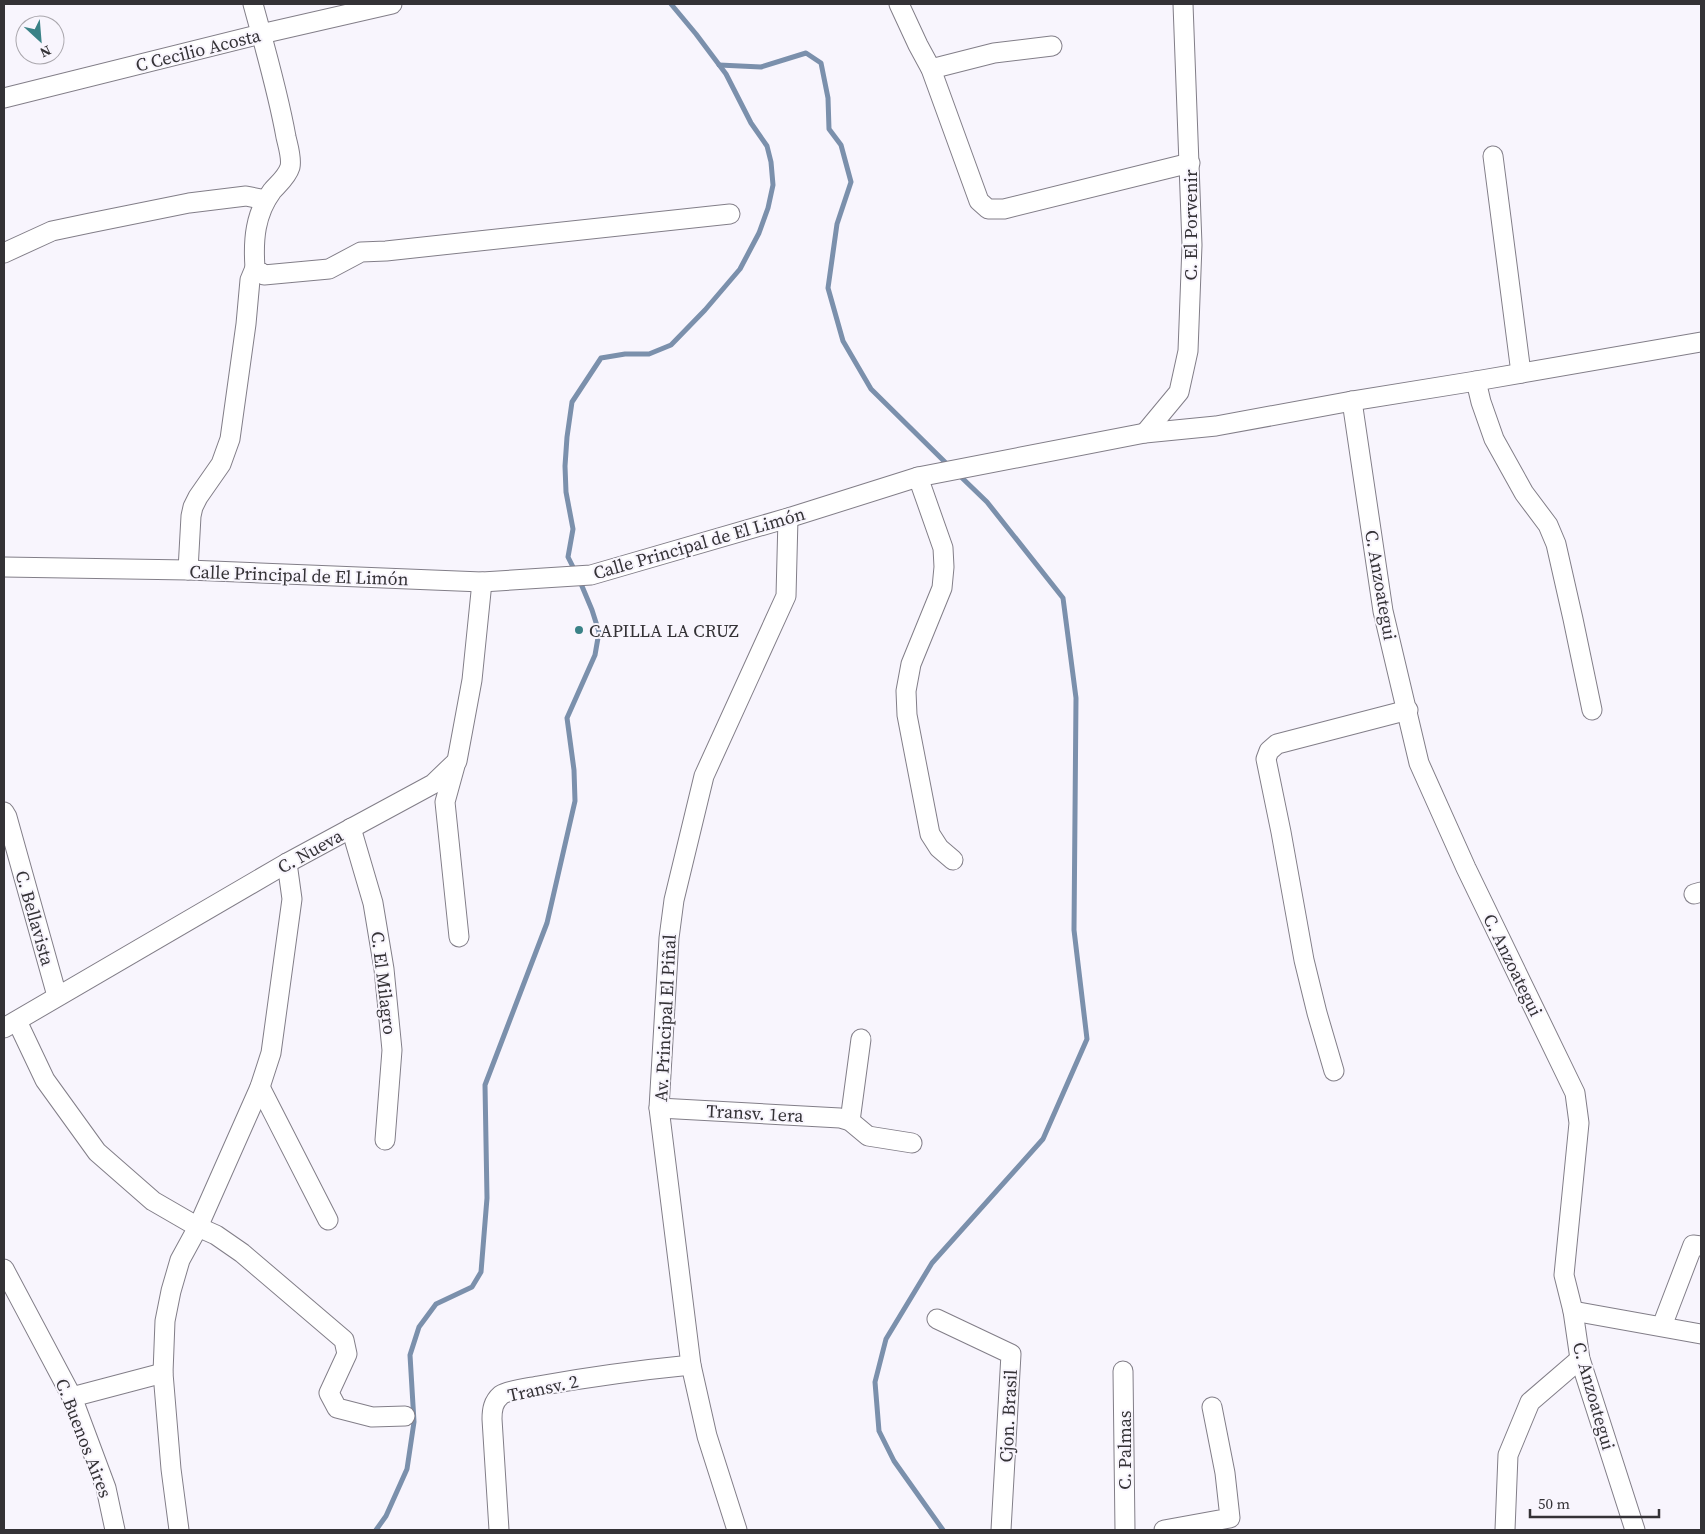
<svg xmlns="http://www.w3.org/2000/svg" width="1705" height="1534" font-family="'Source Serif 4',serif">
  <rect width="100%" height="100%" fill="#f8f5fd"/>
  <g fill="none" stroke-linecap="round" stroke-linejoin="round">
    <g stroke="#7b90ac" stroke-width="5">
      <path d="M 719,65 L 761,67 L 806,53 L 821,63 L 828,98 L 829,129 L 841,145 L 851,182 L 837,224 L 828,288 L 843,341 L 871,389 L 950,467"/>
      <path d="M 575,571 L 568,557 L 573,529 L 566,492 L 565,466 L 567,437 L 572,402 L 601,358 L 625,354 L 649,354 L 671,345 L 705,310 L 740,269 L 759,233 L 768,208 L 773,185 L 771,162 L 767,146 L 751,123 L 726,74 L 696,34 L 671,4"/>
      <path d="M 376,1530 L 386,1516 L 407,1469 L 414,1422 L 410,1355 L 419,1327 L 436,1304 L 472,1287 L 481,1272 L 487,1198 L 485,1085 L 547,923 L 575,801 L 574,770 L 567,718 L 595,655 L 599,632 L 592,610 L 579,579"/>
      <path d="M 943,1530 L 894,1461 L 879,1431 L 875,1382 L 886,1339 L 932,1263 L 1043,1139 L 1087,1039 L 1074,930 L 1076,698 L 1063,598 L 987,502 L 958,474"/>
    </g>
    <g stroke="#827e88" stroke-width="21">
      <g id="street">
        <path d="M 253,4 C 265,48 278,92 286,137 C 288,146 292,158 290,167 C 287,177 278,184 272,191 C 255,214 253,240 255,268 L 264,275 L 329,269 L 361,252 L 386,251 L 730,214"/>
        <path d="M 899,4 L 918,45 L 931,69 L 979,201 L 988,209 L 1004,209 L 1190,163"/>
        <path d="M 931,69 L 994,53 L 1052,46"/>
        <path d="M 4,98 L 261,34 L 392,4"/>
        <path d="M 1493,156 L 1521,373"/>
        <path d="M 4,253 L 52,231 L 90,223 L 189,203 L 246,196 L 266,200"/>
        <path d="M 1476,381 L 1481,402 L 1494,439 L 1524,493 L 1548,525 L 1556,544 L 1573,619 L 1592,710"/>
        <path d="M 1352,401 L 1383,611 L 1419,763 L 1466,868 L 1575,1093 L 1579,1123 L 1564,1275 L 1573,1311 L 1580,1359 L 1635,1530"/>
        <path d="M 1145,433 L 1179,392 L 1188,351 L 1192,245 L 1183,4"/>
        <path d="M 918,477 L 943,548 L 944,567 L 942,588 L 911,664 L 906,691 L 907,715 L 930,834 L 939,848 L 953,860"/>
        <path d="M 4,567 L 188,570 L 482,582 L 591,575 L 788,518 L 918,477 L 1145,433 L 1216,426 L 1352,401 L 1476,381 L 1701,342"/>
        <path d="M 188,570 L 191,516 L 193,507 L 198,497 L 221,464 L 230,439 L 246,324 L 250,280 L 255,268"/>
        <path d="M 456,762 L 445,802 L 459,937"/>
        <path d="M 4,812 L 7,817 L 57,996"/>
        <path d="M 351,828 L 373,903 L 384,969 L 392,1050 L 385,1140"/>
        <path d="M 1694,894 L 1701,892"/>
        <path d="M 17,1021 L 45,1080 L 97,1152 L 153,1201 L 198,1227 L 216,1235 L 242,1253 L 344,1340 L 347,1354 L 329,1393 L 337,1408 L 372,1417 L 405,1416"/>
        <path d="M 4,1028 L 287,863 L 433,784 L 457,761 L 472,680 L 482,582"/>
        <path d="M 1334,1071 L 1317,1013 L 1304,960 L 1281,832 L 1266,759 L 1269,751 L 1277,744 L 1408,710"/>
        <path d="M 260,1087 L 328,1220"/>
        <path d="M 659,1108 L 840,1118 L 850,1121 L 868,1136 L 912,1143"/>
        <path d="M 850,1121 L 861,1039"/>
        <path d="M 4,1269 L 72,1397 L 106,1488 L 115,1530"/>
        <path d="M 1573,1311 L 1701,1334"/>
        <path d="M 937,1319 L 1011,1354 L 1001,1530"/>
        <path d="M 1662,1326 L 1693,1245 L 1701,1246"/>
        <path d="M 1123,1371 L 1125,1530"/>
        <path d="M 72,1397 L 163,1373"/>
        <path d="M 179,1530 L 171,1469 L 163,1373 L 165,1321 L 171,1291 L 180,1260 L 198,1227 L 260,1087 L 271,1053 L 292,899 L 287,863"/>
        <path d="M 499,1530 L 492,1419 C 492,1410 493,1402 501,1395 C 508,1390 529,1388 538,1386 C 589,1377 640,1370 691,1365"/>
        <path d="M 737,1530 L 707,1436 L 691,1365 L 659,1108 L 669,938 L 674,900 L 704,776 L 786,596 L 788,518"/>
        <path d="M 1164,1530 L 1230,1518 L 1225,1473 L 1212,1407"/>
        <path d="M 1505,1530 L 1508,1455 L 1530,1402 L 1580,1359"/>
      </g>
    </g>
    <use href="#street" stroke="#fff" stroke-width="19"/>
  </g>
  <circle fill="#3a8287" stroke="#f8f5fd" stroke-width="2" cx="579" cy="630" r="5"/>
  <g text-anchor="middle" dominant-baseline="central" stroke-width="4" stroke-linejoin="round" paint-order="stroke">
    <g font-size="18" fill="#343236" stroke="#f8f5fd">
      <text transform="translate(198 50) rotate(-14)">C Cecilio Acosta</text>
      <text transform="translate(1190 225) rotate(-90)">C. El Porvenir</text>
      <text transform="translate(699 543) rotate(-16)">Calle Principal de El Limón</text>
      <text transform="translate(299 575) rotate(2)">Calle Principal de El Limón</text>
      <text transform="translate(1381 585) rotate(80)">C. Anzoategui</text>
      <text transform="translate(310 851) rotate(-29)">C. Nueva</text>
      <text transform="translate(35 918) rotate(74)">C. Bellavista</text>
      <text transform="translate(1513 965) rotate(64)">C. Anzoategui</text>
      <text transform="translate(384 983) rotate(83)">C. El Milagro</text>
      <text transform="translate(665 1018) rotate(-87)">Av. Principal El Piñal</text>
      <text transform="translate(755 1113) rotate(3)">Transv. 1era</text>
      <text transform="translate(543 1388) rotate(-12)">Transv. 2</text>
      <text transform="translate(1594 1396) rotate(74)">C. Anzoategui</text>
      <text transform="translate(1008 1416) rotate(-87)">Cjon. Brasil</text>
      <text transform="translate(84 1438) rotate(69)">C. Buenos Aires</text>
      <text transform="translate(1124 1450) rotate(-90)">C. Palmas</text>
    </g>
    <g font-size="18" fill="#343236" stroke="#f8f5fd" text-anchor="start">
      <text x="589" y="630">CAPILLA LA CRUZ</text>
    </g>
  </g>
  <rect width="1705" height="1534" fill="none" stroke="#343236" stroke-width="10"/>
  <g transform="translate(40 40) rotate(154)"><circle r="24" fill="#f8f5fd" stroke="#aaa7ad"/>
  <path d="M0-4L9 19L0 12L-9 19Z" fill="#3a8287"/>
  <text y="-8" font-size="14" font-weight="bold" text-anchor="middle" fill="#343236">N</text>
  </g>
  <path d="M1530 1509v8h129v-8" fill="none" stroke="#343236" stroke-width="2.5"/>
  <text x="1538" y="1509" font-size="15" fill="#343236" stroke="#f8f5fd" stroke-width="4" paint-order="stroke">50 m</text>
</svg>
